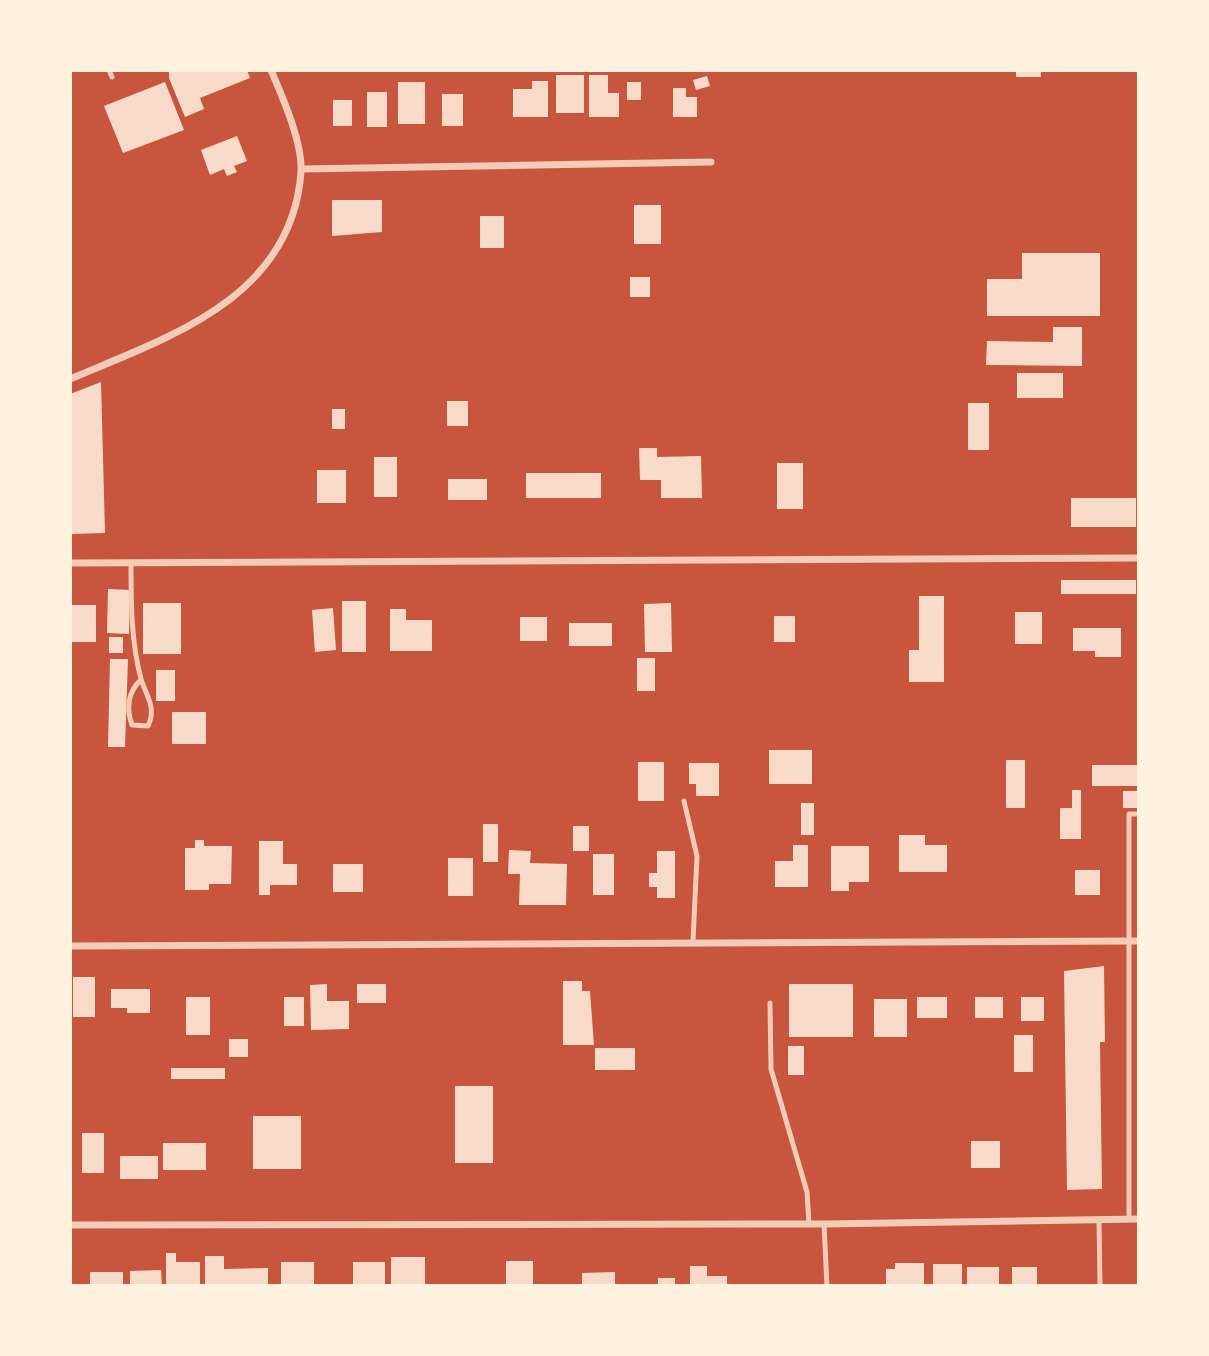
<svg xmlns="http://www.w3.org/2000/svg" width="1209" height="1356" font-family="'Sofia Sans Condensed',sans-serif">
  <rect width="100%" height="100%" fill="#c8553d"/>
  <g fill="#f7dbc8">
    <path d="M 173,70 L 247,70 L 250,78 L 200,98 L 204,109 L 185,117 L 169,78 L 169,72 Z"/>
    <rect x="1016" y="70" width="25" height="7"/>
    <rect x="556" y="75" width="28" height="38"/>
    <path d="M 589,75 L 608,75 L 608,93 L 619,93 L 619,117 L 589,117 Z"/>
    <path d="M 707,76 L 710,86 L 696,90 L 693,80 Z"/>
    <path d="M 532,81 L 548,81 L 548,117 L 513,117 L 513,89 L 532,89 Z"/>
    <path d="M 165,82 L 184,130 L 123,153 L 104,106 Z"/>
    <rect x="398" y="82" width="27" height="42"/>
    <rect x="627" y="82" width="14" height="18"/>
    <path d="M 673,88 L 686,88 L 686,97 L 697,97 L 697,117 L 673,117 Z"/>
    <rect x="367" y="92" width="20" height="35"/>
    <rect x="442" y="94" width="21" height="32"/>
    <rect x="333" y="100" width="19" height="26"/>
    <path d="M 237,136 L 247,161 L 234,166 L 237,172 L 227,176 L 224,169 L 210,175 L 201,150 Z"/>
    <path d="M 332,200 L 382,200 L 382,232 L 332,236 Z"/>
    <rect x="634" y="205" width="27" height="39"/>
    <rect x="480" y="216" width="24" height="32"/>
    <path d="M 1022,253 L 1100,253 L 1100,316 L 987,316 L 987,279 L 1022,279 Z"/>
    <rect x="630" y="277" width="20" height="20"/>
    <path d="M 1053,327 L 1082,327 L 1082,366 L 986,365 L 987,341 L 1053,342 Z"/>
    <rect x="1017" y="373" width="46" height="25"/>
    <path d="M 101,382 L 105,533 L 70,534 L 70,394 Z"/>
    <rect x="447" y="401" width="21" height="25"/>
    <rect x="968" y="403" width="21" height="47"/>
    <rect x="332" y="409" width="13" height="20"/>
    <path d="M 639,448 L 657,448 L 657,457 L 701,456 L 702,498 L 661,498 L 661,480 L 640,480 Z"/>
    <rect x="374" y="457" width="23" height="40"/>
    <rect x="777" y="463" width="26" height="46"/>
    <rect x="317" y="470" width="29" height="33"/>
    <rect x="526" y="473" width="75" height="25"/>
    <rect x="448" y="479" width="39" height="21"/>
    <rect x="1071" y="498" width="65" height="29"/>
    <rect x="1061" y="580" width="75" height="14"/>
    <path d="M 108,589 L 130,590 L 129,634 L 107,633 Z"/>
    <path d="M 919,596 L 944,596 L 944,682 L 909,682 L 909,650 L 919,650 Z"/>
    <rect x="342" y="601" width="24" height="51"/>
    <rect x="143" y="603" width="38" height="51"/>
    <path d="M 671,603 L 672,652 L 645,652 L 644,604 Z"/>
    <rect x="70" y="605" width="26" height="37"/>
    <path d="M 333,608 L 336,650 L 315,652 L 312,610 Z"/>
    <path d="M 390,609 L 406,609 L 406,620 L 432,620 L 432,651 L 390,651 Z"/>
    <rect x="1015" y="612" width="27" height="32"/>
    <rect x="774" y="616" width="21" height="26"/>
    <rect x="520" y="617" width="27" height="24"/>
    <rect x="569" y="623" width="43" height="23"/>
    <path d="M 1073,628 L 1121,628 L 1121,657 L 1095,657 L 1095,651 L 1073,651 Z"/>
    <rect x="109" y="637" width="14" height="16"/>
    <rect x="637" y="658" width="18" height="33"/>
    <path d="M 110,659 L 128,659 L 125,747 L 108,747 Z"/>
    <rect x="156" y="670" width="19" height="31"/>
    <rect x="172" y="712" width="34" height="32"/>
    <rect x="769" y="750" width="43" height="34"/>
    <rect x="1006" y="760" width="19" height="48"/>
    <rect x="638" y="762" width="26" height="39"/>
    <path d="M 689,763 L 719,763 L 719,796 L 696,796 L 696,784 L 689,784 Z"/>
    <rect x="1092" y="765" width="46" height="21"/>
    <path d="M 1072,790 L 1081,790 L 1081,839 L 1060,839 L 1060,808 L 1072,808 Z"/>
    <rect x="1123" y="791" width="16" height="17"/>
    <rect x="801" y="803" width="13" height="32"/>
    <rect x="483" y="824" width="15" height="38"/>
    <rect x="573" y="826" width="16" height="25"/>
    <path d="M 899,835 L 925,835 L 925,845 L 947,845 L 947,872 L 899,872 Z"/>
    <path d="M 195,840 L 204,840 L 204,846 L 232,846 L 231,884 L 209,884 L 209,890 L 185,890 L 185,848 L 195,848 Z"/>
    <path d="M 259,841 L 283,841 L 283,864 L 297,864 L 297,885 L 270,885 L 270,895 L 259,895 Z"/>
    <path d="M 793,845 L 808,845 L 808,887 L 775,887 L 775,861 L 793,861 Z"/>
    <path d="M 831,846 L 869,846 L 869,882 L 849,882 L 849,891 L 831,891 Z"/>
    <path d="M 509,850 L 531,851 L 530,863 L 567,864 L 566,905 L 519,905 L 520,874 L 508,874 Z"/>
    <path d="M 657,851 L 675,851 L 675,898 L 657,898 L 657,887 L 649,887 L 649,873 L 657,873 Z"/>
    <rect x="593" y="854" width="21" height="41"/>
    <rect x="448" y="858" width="25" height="38"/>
    <rect x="333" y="864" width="30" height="28"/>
    <rect x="1075" y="870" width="25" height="25"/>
    <path d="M 1104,966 L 1105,1042 L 1100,1042 L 1102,1189 L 1067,1190 L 1064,971 Z"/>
    <rect x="73" y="977" width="22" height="40"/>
    <path d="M 563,981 L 582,981 L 582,991 L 590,991 L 594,1045 L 563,1045 Z"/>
    <path d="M 327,984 L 327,1001 L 349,1001 L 349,1029 L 311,1030 L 310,985 Z"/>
    <rect x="357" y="984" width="29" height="19"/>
    <rect x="789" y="984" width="64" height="53"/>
    <path d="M 111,989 L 150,989 L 150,1013 L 127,1013 L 127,1008 L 111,1008 Z"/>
    <rect x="186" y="997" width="24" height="38"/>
    <rect x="284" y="997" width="20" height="29"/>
    <rect x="917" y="997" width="30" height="21"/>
    <rect x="975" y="997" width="28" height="21"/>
    <rect x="1021" y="997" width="23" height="24"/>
    <rect x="874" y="999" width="33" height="38"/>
    <rect x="1014" y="1035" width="19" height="37"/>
    <rect x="229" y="1039" width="19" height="18"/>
    <rect x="788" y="1046" width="16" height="29"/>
    <rect x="595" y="1048" width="40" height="22"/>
    <rect x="171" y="1068" width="54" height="11"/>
    <rect x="455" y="1086" width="38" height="77"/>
    <rect x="253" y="1116" width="48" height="53"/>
    <rect x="82" y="1133" width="22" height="40"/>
    <rect x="971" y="1141" width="29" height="27"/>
    <rect x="163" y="1143" width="43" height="27"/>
    <rect x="120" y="1156" width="38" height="23"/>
    <path d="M 166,1253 L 176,1253 L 176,1262 L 200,1262 L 200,1286 L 166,1286 Z"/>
    <path d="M 205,1256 L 224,1256 L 224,1269 L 268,1268 L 268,1286 L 205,1286 Z"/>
    <rect x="391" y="1257" width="34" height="28"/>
    <rect x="506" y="1261" width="27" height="25"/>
    <rect x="281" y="1262" width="33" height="24"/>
    <rect x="353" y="1262" width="32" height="24"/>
    <path d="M 895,1263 L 924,1263 L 924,1286 L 886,1286 L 886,1269 L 895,1269 Z"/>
    <rect x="933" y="1264" width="29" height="22"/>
    <path d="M 690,1266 L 707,1266 L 707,1276 L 727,1276 L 727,1286 L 690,1286 Z"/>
    <rect x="967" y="1267" width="32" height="19"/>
    <rect x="1012" y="1267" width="25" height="19"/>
    <path d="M 161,1270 L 162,1286 L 130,1286 L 130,1271 Z"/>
    <rect x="90" y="1272" width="33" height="14"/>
    <path d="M 615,1272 L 615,1286 L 582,1286 L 582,1273 Z"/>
    <rect x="658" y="1278" width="17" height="8"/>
  </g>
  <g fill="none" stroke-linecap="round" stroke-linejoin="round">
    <g stroke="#f1ccb7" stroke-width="5">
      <path d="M 109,70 L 112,77"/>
      <path d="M 131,563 C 131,601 131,642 141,679 C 146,695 157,708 148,726 L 132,725 C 126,709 128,691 141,680"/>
      <path d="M 684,801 L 697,856 L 693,941"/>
      <path d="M 770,1003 L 771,1069 L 807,1192 L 809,1224"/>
      <path d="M 1099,1219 L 1100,1286"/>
      <path d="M 1129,1219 L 1129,814 L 1139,814"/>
      <path d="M 824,1224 L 827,1286"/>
    </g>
    <g stroke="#f1ccb7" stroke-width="7">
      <path d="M 302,169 L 711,162"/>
      <path d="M 70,379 C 169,337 292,298 301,172 C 303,143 282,96 271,70"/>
      <path d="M 70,563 L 1139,558"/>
      <path d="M 70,946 L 1139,941"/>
      <path d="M 70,1225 L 824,1224 L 1139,1219"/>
    </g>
  </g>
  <rect width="1209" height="1356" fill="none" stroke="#fff3e0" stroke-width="144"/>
</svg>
